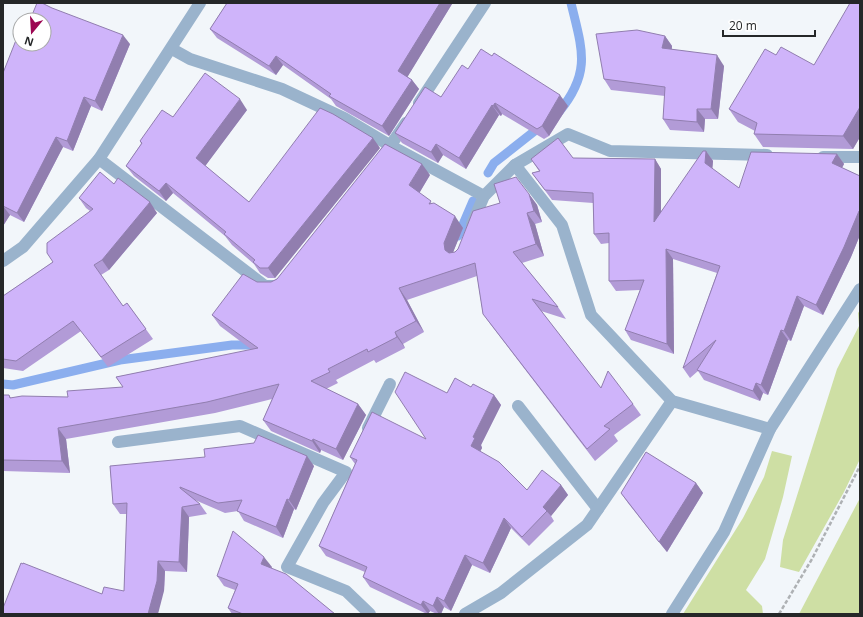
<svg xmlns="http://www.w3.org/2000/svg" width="863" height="617" font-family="'Open Sans',sans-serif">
  <rect width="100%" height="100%" fill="#f2f6fa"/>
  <g fill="#cedfa4">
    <path d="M 860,310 L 860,459 L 844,492 L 799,572 L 780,567 L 783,540 L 837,369 L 859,326 L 858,313 Z"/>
    <path d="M 772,451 L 792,456 L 783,497 L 765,559 L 746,590 L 762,606 L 763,614 L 683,614 L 743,518 L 764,477 Z"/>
    <path d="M 860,498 L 860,614 L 799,614 Z"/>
  </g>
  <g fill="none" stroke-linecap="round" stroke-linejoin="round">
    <g stroke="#8baeee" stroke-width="9">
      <path d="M 559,112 C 592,72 582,49 571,3"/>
      <path d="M 488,173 L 494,163 L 541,126"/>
      <path d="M 458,236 L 473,201"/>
      <path d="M 3,384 L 13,385 L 120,360 L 232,345 L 257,345"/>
    </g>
    <path stroke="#aeb1b4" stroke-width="2.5" stroke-dasharray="4 2" stroke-linecap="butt" d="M 779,614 L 812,559 L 860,466"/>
    <g stroke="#9ab3cc" stroke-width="12">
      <path d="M 172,49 L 190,59 L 282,89 L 344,118 L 391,146 L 484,196"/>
      <path d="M 419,103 L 485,3"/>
      <path d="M 823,157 L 860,157"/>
      <path d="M 99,159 L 265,286 L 275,286"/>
      <path d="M 381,159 L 406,123"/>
      <path d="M 515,165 L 562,225 L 591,315 L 672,401 L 770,429"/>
      <path d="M 472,224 L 484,196 L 515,165 L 568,134 L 610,151 L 767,155"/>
      <path d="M 3,261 L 23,247 L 99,159 L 200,3"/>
      <path d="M 518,406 L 598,509"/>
      <path d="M 368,428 L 390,384"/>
      <path d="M 118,442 L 240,426 L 346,472 L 323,503 L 287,567 L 346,591 L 370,614"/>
      <path d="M 465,614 L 501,593 L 587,525 L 672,401"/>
      <path d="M 672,614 L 724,532 L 770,429 L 860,289"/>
    </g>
  </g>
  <g fill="#b29bd7">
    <path d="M 227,3 L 451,3 L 452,4 L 407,77 L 412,80 L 419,89 L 389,136 L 336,106 L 331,99 L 283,65 L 276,75 L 217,38 L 210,29 Z"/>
    <path d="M 860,3 L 860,137 L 853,149 L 763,147 L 754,134 L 755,131 L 738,122 L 729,109 L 776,55 L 814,65 Z"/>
    <path d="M 665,36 L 672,46 L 672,49 L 724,66 L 718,119 L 705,119 L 704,132 L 670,130 L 663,119 L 665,96 L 611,90 L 604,79 Z"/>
    <path d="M 20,44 L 130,44 L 102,111 L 91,106 L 73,151 L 63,147 L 24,222 L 10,215 L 3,226 L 3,73 Z"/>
    <path d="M 468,69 L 568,106 L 549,136 L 544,139 L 502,114 L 501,116 L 499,115 L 466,169 L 443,155 L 438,163 L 402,143 L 395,133 L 441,97 Z"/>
    <path d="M 247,110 L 205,166 L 249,202 L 380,148 L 275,278 L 268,278 L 260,273 L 254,264 L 232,245 L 225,236 L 173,193 L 166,201 L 134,176 L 126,166 L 141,144 L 140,141 L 173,117 Z"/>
    <path d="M 706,151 L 713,161 L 712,169 L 739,188 L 837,154 L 844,164 L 842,168 L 860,176 L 860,235 L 851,257 L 823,315 L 804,306 L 791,341 L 788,340 L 768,395 L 763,393 L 760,401 L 704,380 L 698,371 L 690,378 L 683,368 L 717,273 L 673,259 L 674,354 L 631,340 L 625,330 L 640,290 L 616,291 L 609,281 L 609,243 L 601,244 L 594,234 L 593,203 L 552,200 L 532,173 L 539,171 L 531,159 L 573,158 L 655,159 L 661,169 L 661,212 Z"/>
    <path d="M 430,175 L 419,193 L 463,228 L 453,252 L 455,252 L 500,203 L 529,194 L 537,205 L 542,222 L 535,224 L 544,256 L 522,263 L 558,307 L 566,319 L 541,311 L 601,388 L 633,404 L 641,415 L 614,435 L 618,441 L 595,461 L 491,325 L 483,314 L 477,276 L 407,300 L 424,332 L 403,344 L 405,348 L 376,363 L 374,360 L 336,380 L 338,383 L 326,389 L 358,404 L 366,415 L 343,460 L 321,450 L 320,453 L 271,431 L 263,420 L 272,399 L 215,413 L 66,439 L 70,473 L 3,471 L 3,395 L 9,395 L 11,398 L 68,397 L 123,387 L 116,377 L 252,350 L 220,326 L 212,315 L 257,282 L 271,282 L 277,279 Z"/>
    <path d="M 114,184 L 157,213 L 109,270 L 101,275 L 123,306 L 127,303 L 153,339 L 108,367 L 81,331 L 23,371 L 3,368 L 3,296 L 53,262 L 90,211 L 86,208 L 79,198 Z"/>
    <path d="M 471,387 L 494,395 L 501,405 L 481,445 L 482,448 L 480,451 L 527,490 L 561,485 L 568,495 L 551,516 L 554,521 L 529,546 L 511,528 L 490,573 L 472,565 L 451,611 L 444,607 L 441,614 L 437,614 L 430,611 L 428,614 L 427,614 L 370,587 L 363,577 L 365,572 L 326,556 L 319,546 L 355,464 L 350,457 L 426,439 L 447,393 Z"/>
    <path d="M 110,466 L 314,466 L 296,510 L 294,509 L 283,538 L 244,521 L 238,511 L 225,513 L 195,500 L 200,504 L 207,514 L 189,517 L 187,572 L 165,571 L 164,591 L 102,594 L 124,591 L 127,514 L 120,514 L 113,504 Z"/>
    <path d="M 696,483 L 703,493 L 667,552 L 628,503 L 621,493 Z"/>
    <path d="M 272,567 L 271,568 L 335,614 L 232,614 L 228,608 L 235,590 L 224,586 L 217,576 Z"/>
  </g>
  <g fill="#917eaf">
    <path d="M 440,3 L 451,3 L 452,4 L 405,81 L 398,71 Z"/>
    <path d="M 123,35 L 130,44 L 102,111 L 95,101 Z"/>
    <path d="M 665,36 L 672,46 L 670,59 L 662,48 Z"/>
    <path d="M 717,55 L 724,66 L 718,119 L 711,109 Z"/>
    <path d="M 276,56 L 283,65 L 276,75 L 269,66 Z"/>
    <path d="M 412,80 L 419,89 L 389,136 L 382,126 Z"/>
    <path d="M 560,95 L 568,106 L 549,136 L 542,126 Z"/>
    <path d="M 84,97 L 91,106 L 73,151 L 67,141 Z"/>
    <path d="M 240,99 L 247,110 L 203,169 L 196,158 Z"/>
    <path d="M 495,103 L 502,114 L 501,116 L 493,106 Z"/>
    <path d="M 492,105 L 499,115 L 466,169 L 459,158 Z"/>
    <path d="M 860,107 L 860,137 L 853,149 L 843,136 Z"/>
    <path d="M 697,109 L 705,119 L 704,132 L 697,122 Z"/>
    <path d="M 56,137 L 63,147 L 24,222 L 17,213 Z"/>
    <path d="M 373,138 L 380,148 L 275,278 L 268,268 Z"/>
    <path d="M 436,144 L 443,155 L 438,163 L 431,152 Z"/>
    <path d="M 706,151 L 713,161 L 712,173 L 705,163 Z"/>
    <path d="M 837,154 L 844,164 L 839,173 L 832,163 Z"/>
    <path d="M 655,159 L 661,169 L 661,232 L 654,222 Z"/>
    <path d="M 422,164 L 430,175 L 417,197 L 409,185 Z"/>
    <path d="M 166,183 L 173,193 L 166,201 L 159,191 Z"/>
    <path d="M 529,194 L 537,205 L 542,222 L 534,211 Z"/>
    <path d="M 150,202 L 157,213 L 109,270 L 102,260 Z"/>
    <path d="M 3,206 L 10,215 L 3,226 Z"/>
    <path d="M 859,211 L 860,212 L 860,235 L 851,257 L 823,315 L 816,305 Z"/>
    <path d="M 527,213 L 535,224 L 544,256 L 536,244 Z"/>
    <path d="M 455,216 L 463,228 L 452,255 L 453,261 L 445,250 L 444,243 Z"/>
    <path d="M 666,249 L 673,259 L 674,354 L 667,344 Z"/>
    <path d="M 399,288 L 407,300 L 424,332 L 416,321 Z"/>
    <path d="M 797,296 L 804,306 L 791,341 L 784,331 Z"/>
    <path d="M 781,330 L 788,340 L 768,395 L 761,385 Z"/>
    <path d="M 395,332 L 403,344 L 405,348 L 397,337 Z"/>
    <path d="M 756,383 L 763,393 L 760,401 L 753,391 Z"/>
    <path d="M 494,395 L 501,405 L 481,445 L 482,448 L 478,456 L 471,446 L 473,437 Z"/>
    <path d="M 358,404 L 366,415 L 343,460 L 336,449 Z"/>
    <path d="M 58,428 L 66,439 L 70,473 L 62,461 Z"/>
    <path d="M 313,439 L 321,450 L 320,453 L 312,441 Z"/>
    <path d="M 307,456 L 314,466 L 296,510 L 289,500 Z"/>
    <path d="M 696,483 L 703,493 L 667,552 L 659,542 Z"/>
    <path d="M 561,485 L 568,495 L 551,516 L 543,507 Z"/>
    <path d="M 287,499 L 294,509 L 283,538 L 276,527 Z"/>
    <path d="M 182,507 L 189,517 L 187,572 L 179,562 Z"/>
    <path d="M 504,518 L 511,528 L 490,573 L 483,563 Z"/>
    <path d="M 465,555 L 472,565 L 451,611 L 444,601 Z"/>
    <path d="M 264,557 L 272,567 L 268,575 L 261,564 Z"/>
    <path d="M 158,561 L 165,571 L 164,591 L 158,614 L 148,614 Z"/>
    <path d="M 437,597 L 444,607 L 441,614 L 439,614 L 433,606 Z"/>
    <path d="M 423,601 L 430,611 L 428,614 L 421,605 Z"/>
  </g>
  <g fill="#cfb4fa" stroke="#917eaf">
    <path d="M 37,3 L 42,3 L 52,8 L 123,35 L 95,101 L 84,97 L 67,141 L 56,137 L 17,213 L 3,206 L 3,73 L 20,30 L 20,44 L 44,44 L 44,20 L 30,20 Z"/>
    <path d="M 227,3 L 440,3 L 398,71 L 412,80 L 382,126 L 329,96 L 331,94 L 276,56 L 269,66 L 210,29 Z"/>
    <path d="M 850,3 L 860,3 L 860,107 L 843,136 L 754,134 L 757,123 L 729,109 L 765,49 L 776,55 L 781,47 L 814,65 Z"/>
    <path d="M 637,30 L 665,36 L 662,48 L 717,55 L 711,109 L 697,109 L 697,122 L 663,119 L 665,87 L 604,79 L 596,34 Z"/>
    <path d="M 481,49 L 492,56 L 494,53 L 560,95 L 542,126 L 537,129 L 495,103 L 493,106 L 492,105 L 459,158 L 436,144 L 431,152 L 395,133 L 425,87 L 441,97 L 462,65 L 468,69 Z"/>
    <path d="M 205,73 L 240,99 L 196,158 L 249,202 L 320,108 L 333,114 L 373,138 L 268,268 L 260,268 L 253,262 L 255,260 L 224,234 L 226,232 L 166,183 L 159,191 L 126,166 L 142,143 L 140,141 L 162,110 L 173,117 Z"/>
    <path d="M 558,138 L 573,158 L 655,159 L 654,222 L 703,151 L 706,151 L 705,163 L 739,188 L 751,152 L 837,154 L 832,163 L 860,176 L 860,211 L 859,211 L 844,247 L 816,305 L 797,296 L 784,331 L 781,330 L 761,385 L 756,383 L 753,391 L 697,370 L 716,340 L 683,368 L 720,266 L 666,249 L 667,344 L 625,330 L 644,280 L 609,281 L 609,233 L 594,234 L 593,193 L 545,190 L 532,173 L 540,171 L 531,159 Z"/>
    <path d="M 385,144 L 422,164 L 409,185 L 431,201 L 429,204 L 434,203 L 455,216 L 444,243 L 445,250 L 449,253 L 455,252 L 458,249 L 473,211 L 500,203 L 494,184 L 516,177 L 529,194 L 534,211 L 527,213 L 536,244 L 513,252 L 558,307 L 532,299 L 601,388 L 608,371 L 633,404 L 604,426 L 610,429 L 587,449 L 483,314 L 475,263 L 399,288 L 416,321 L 395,332 L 397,337 L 368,352 L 367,349 L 328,369 L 330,372 L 311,381 L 358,404 L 336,449 L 313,439 L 312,441 L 263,420 L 279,384 L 207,402 L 58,428 L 62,461 L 3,460 L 3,395 L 9,395 L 10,398 L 22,396 L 68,397 L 67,391 L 123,387 L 116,377 L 258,348 L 212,315 L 243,274 L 257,282 L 271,282 L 277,279 Z"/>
    <path d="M 100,172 L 114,184 L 118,178 L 150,202 L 102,260 L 94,265 L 123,306 L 127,303 L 146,329 L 101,357 L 73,321 L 16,361 L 3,359 L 3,296 L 53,262 L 47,253 L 47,243 L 93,209 L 79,198 Z"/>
    <path d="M 405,372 L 447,393 L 455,378 L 471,387 L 473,384 L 494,395 L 473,437 L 475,438 L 471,446 L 499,462 L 527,490 L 542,470 L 561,485 L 543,507 L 547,511 L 522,537 L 504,518 L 483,563 L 465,555 L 444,601 L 437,597 L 433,606 L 423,601 L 421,605 L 363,577 L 367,567 L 319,546 L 357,460 L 350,457 L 372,412 L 426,439 L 395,392 Z"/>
    <path d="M 258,435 L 307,456 L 289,500 L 287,499 L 276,527 L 237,511 L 242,500 L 218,503 L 180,487 L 180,488 L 200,504 L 182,507 L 179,562 L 158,561 L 157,581 L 148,614 L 3,614 L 3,608 L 21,563 L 23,564 L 23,563 L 102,594 L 104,587 L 124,591 L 127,503 L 113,504 L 110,466 L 205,457 L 204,449 L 254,443 Z"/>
    <path d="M 646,452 L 696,483 L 659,542 L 621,493 Z"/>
    <path d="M 233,531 L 264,557 L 261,564 L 286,574 L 335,614 L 243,614 L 228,608 L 238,584 L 217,576 Z"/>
  </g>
  <rect width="863" height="617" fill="none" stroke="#252728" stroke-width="8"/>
  <g transform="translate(32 32) rotate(198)"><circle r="19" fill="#ffffff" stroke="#a8a9a9"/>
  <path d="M0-3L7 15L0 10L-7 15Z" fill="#9c0753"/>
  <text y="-6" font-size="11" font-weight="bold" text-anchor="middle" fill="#252728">N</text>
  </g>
  <path d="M723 30v6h92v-6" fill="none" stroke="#252728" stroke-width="2"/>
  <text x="729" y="30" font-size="12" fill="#252728" stroke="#ffffff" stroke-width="3" paint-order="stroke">20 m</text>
</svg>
